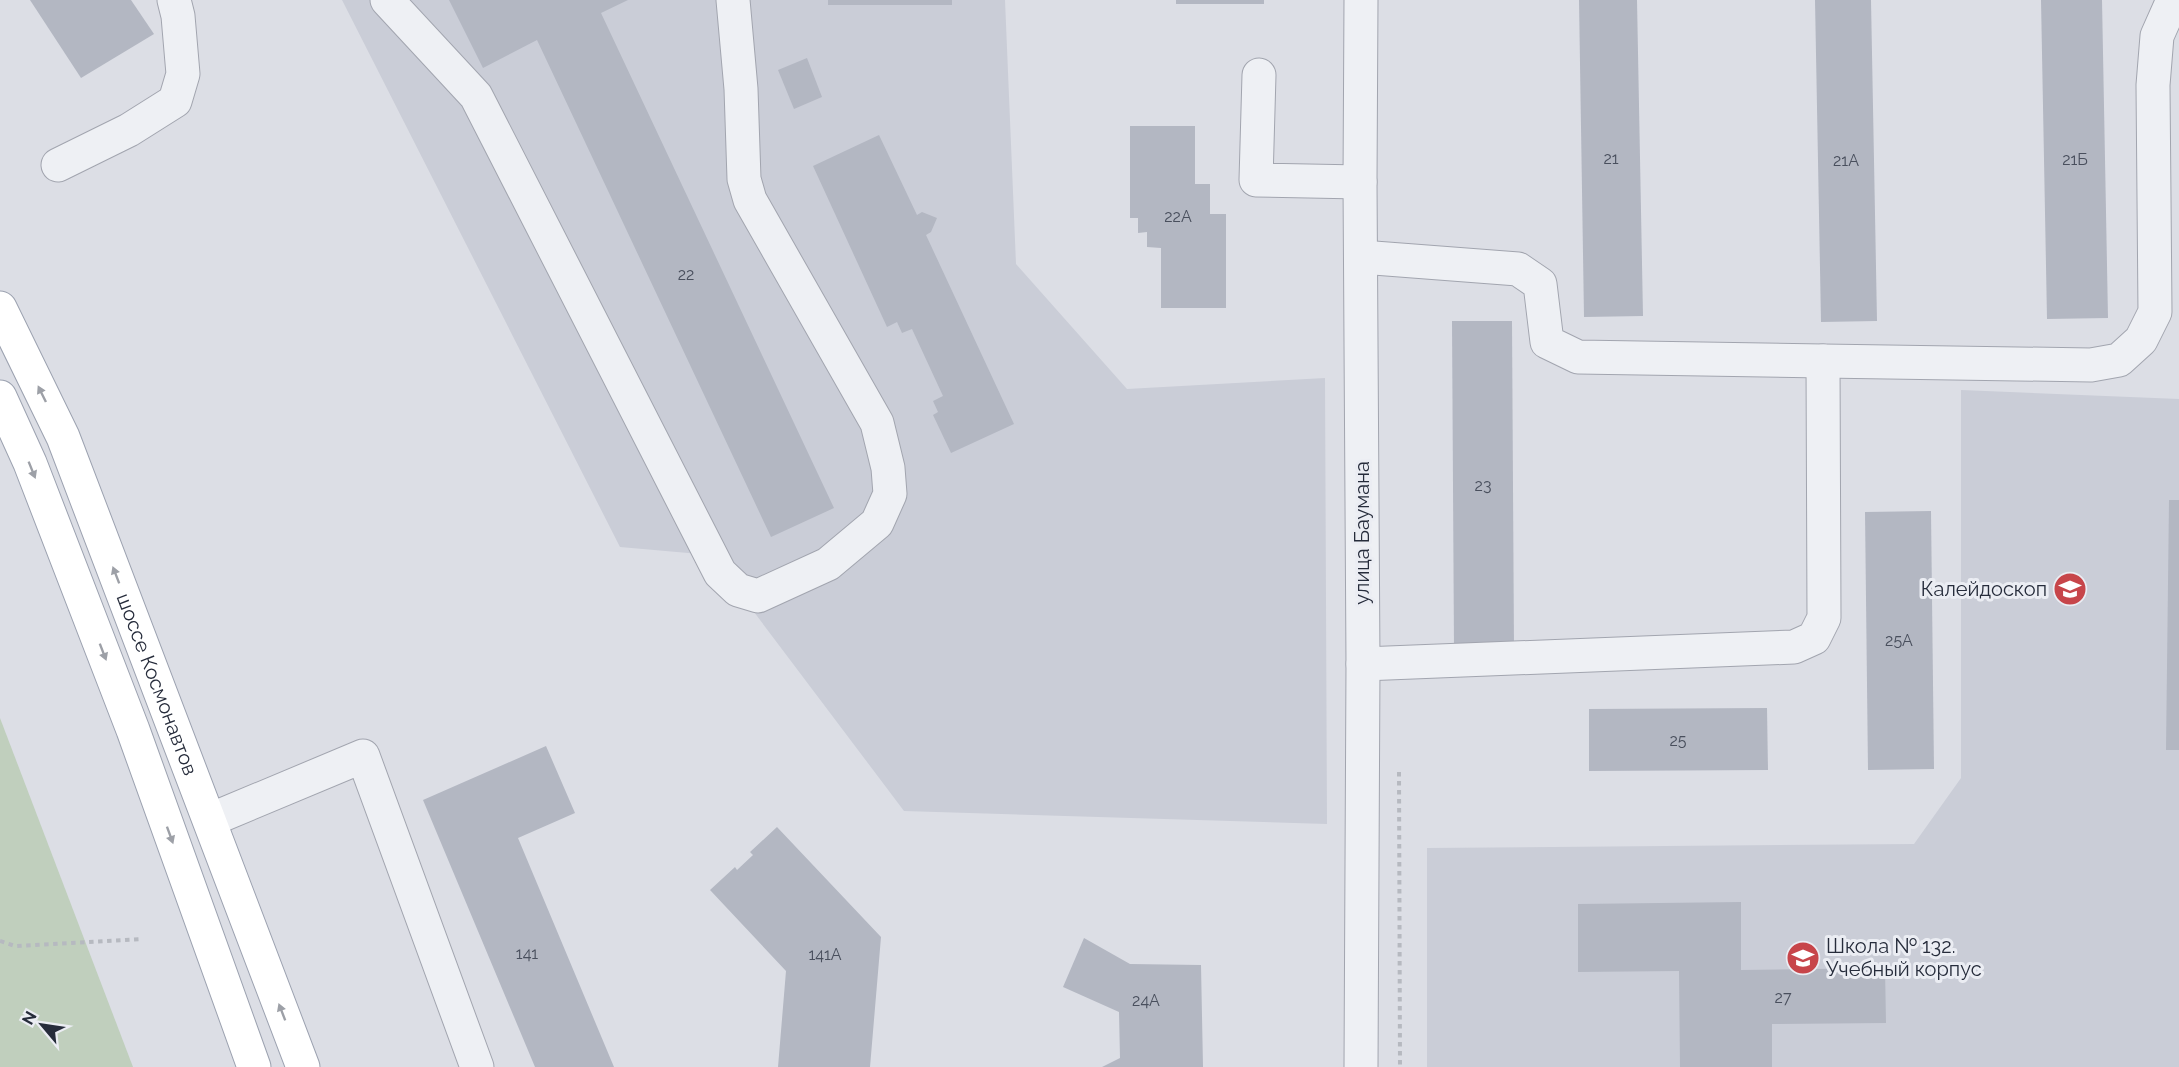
<svg xmlns="http://www.w3.org/2000/svg" width="2179" height="1067" font-family="Raleway,sans-serif">
  <rect width="100%" height="100%" fill="#dcdee5"/>
  <g fill="#cacdd7">
    <path d="M 342,0 L 1005,0 L 1016,264 L 1127,389 L 1325,378 L 1327,824 L 904,811 L 711,555 L 620,547 Z"/>
    <path d="M 1961,390 L 2179,399 L 2179,1067 L 1427,1067 L 1427,848 L 1914,844 L 1961,778 Z"/>
  </g>
  <path fill="#c0cfbd" d="M 0,718 L 133,1067 L 0,1067 Z"/>
  <g fill="#b3b7c2">
    <path d="M 30,0 L 131,0 L 154,34 L 81,78 Z"/>
    <path d="M 449,0 L 628,0 L 601,13 L 834,508 L 771,537 L 537,40 L 483,68 Z"/>
    <rect x="828" y="0" width="124" height="5"/>
    <rect x="1176" y="0" width="88" height="4"/>
    <path d="M 1579,0 L 1637,0 L 1643,316 L 1584,317 Z"/>
    <path d="M 1815,0 L 1871,0 L 1877,321 L 1821,322 Z"/>
    <path d="M 2041,0 L 2102,0 L 2108,318 L 2047,319 Z"/>
    <path d="M 807,58 L 822,97 L 794,109 L 778,70 Z"/>
    <path d="M 1130,126 L 1195,126 L 1195,184 L 1210,184 L 1210,214 L 1226,214 L 1226,308 L 1161,308 L 1161,248 L 1147,247 L 1147,232 L 1138,233 L 1138,218 L 1130,218 Z"/>
    <path d="M 879,135 L 917,215 L 922,212 L 937,218 L 931,232 L 926,235 L 1014,424 L 951,453 L 933,415 L 938,412 L 933,401 L 943,396 L 912,329 L 902,333 L 897,322 L 887,327 L 813,166 Z"/>
    <path d="M 1452,321 L 1512,321 L 1514,649 L 1454,650 Z"/>
    <path d="M 2169,500 L 2179,500 L 2179,750 L 2166,750 Z"/>
    <path d="M 1931,511 L 1934,769 L 1868,770 L 1865,512 Z"/>
    <path d="M 1767,708 L 1768,770 L 1589,771 L 1589,709 Z"/>
    <path d="M 546,746 L 575,813 L 518,838 L 614,1067 L 535,1067 L 423,800 Z"/>
    <path d="M 777,827 L 881,937 L 870,1067 L 778,1067 L 786,971 L 710,890 L 735,867 L 737,870 L 753,855 L 750,852 Z"/>
    <path d="M 1741,902 L 1741,970 L 1885,968 L 1886,1023 L 1772,1024 L 1772,1067 L 1680,1067 L 1679,971 L 1578,972 L 1578,904 Z"/>
    <path d="M 1084,938 L 1130,964 L 1201,965 L 1203,1067 L 1102,1067 L 1120,1058 L 1119,1012 L 1063,987 Z"/>
  </g>
  <g fill="none" stroke-linecap="round" stroke-linejoin="round">
    <g stroke="#a2a5af" stroke-width="35">
      <g id="minor">
        <path d="M 387,0 L 476,96 L 720,573 L 738,590 L 758,596 L 828,564 L 877,523 L 890,494 L 888,468 L 877,423 L 750,200 L 744,179 L 741,89 L 733,0"/>
        <path d="M 1259,75 L 1256,180 L 1360,182"/>
        <path d="M 58,165 L 129,130 L 175,101 L 183,74 L 178,16 L 174,0"/>
        <path d="M 1361,257 L 1518,269 L 1540,284 L 1547,342 L 1578,357 L 1823,361 L 1824,618 L 1814,638 L 1794,647 L 1363,664"/>
        <path d="M 1823,361 L 2091,365 L 2119,360 L 2141,340 L 2155,312 L 2153,85 L 2157,36 L 2173,0"/>
        <path d="M 210,820 L 363,756 L 477,1067"/>
        <path d="M 1361,1067 L 1363,664 L 1360,182 L 1361,0"/>
      </g>
    </g>
    <g stroke="#9ca2b0" stroke-width="35">
      <g id="major">
        <path id="s1" d="M 0,308 L 63,437 L 303,1067"/>
        <path d="M 0,397 L 30,463 L 133,730 L 254,1067"/>
      </g>
    </g>
    <g stroke="#b6b9c0" stroke-width="4" stroke-dasharray="4.5 4.5" stroke-linecap="butt">
      <path d="M 1399,772 L 1400,1067"/>
      <path d="M 0,941 L 15,946 L 143,939"/>
    </g>
    <use href="#minor" stroke="#eef0f4" stroke-width="33"/>
    <use href="#major" stroke="#fff" stroke-width="33"/>
  </g>
  <defs><path id="oneway-solid" d="M-6-.8H1V-3.2L6.5 0L1 3.2V.8H-6Z" transform="scale(1.5)"/></defs>
  <g fill="#9da0a7">
    <use href="#oneway-solid" transform="translate(42 394) rotate(-116)"/>
    <use href="#oneway-solid" transform="translate(32 470) rotate(68)"/>
    <use href="#oneway-solid" transform="translate(116 575) rotate(-111)"/>
    <use href="#oneway-solid" transform="translate(103 652) rotate(69)"/>
    <use href="#oneway-solid" transform="translate(170 835) rotate(70)"/>
    <use href="#oneway-solid" transform="translate(282 1012) rotate(-111)"/>
  </g>
  <defs>
    <g id="school-disc" transform="scale(1.725)"><circle r="9.5" fill="#c7454a" stroke="#ebedf3"/><path d="M0-5L7-2L0 1L-7-2ZM-4 1L0 2.5L4 1V4Q0 6-4 4Z" fill="#fff"/></g>
  </defs>
  <g fill-rule="evenodd">
    <use href="#school-disc" x="2070" y="589"/>
    <use href="#school-disc" x="1803" y="958"/>
  </g>
  <g text-anchor="middle" dominant-baseline="central" stroke-width="6" stroke-linejoin="round" paint-order="stroke">
    <g font-size="16" fill="#494f5d">
      <text x="1611" y="158">21</text>
      <text x="2075" y="159">21Б</text>
      <text x="1846" y="160">21А</text>
      <text x="1178" y="216">22А</text>
      <text x="686" y="274">22</text>
      <text x="1483" y="485">23</text>
      <text x="1899" y="640">25А</text>
      <text x="1678" y="740">25</text>
      <text x="527" y="953">141</text>
      <text x="825" y="954">141А</text>
      <text x="1783" y="997">27</text>
      <text x="1146" y="1000">24А</text>
    </g>
    <g font-size="20" fill="#262c3b" stroke="#ebedf3">
      <text transform="translate(1362 533) rotate(-90)">улица Баумана</text>
      <text stroke="none"><textPath href="#s1" startOffset="408">шоссе Космонавтов</textPath></text>
    </g>
    <g font-size="20" fill="#262c3b" stroke="#ebedf3" text-anchor="end">
      <text x="2047" y="589">Калейдоскоп</text>
      <text x="1826" y="946" text-anchor="start">Школа № 132.<tspan x="1826" dy="23">Учебный корпус</tspan></text>
    </g>
  </g>
  <g transform="translate(42 1025) rotate(299)" stroke="#ebedf3" stroke-width="4.5" paint-order="stroke">
  <path d="M0-4.5L10 22L0 15L-10 22Z" fill="#262c3b"/>
  <text y="-9" font-size="16" font-weight="bold" text-anchor="middle" fill="#262c3b">N</text>
  </g>
</svg>
